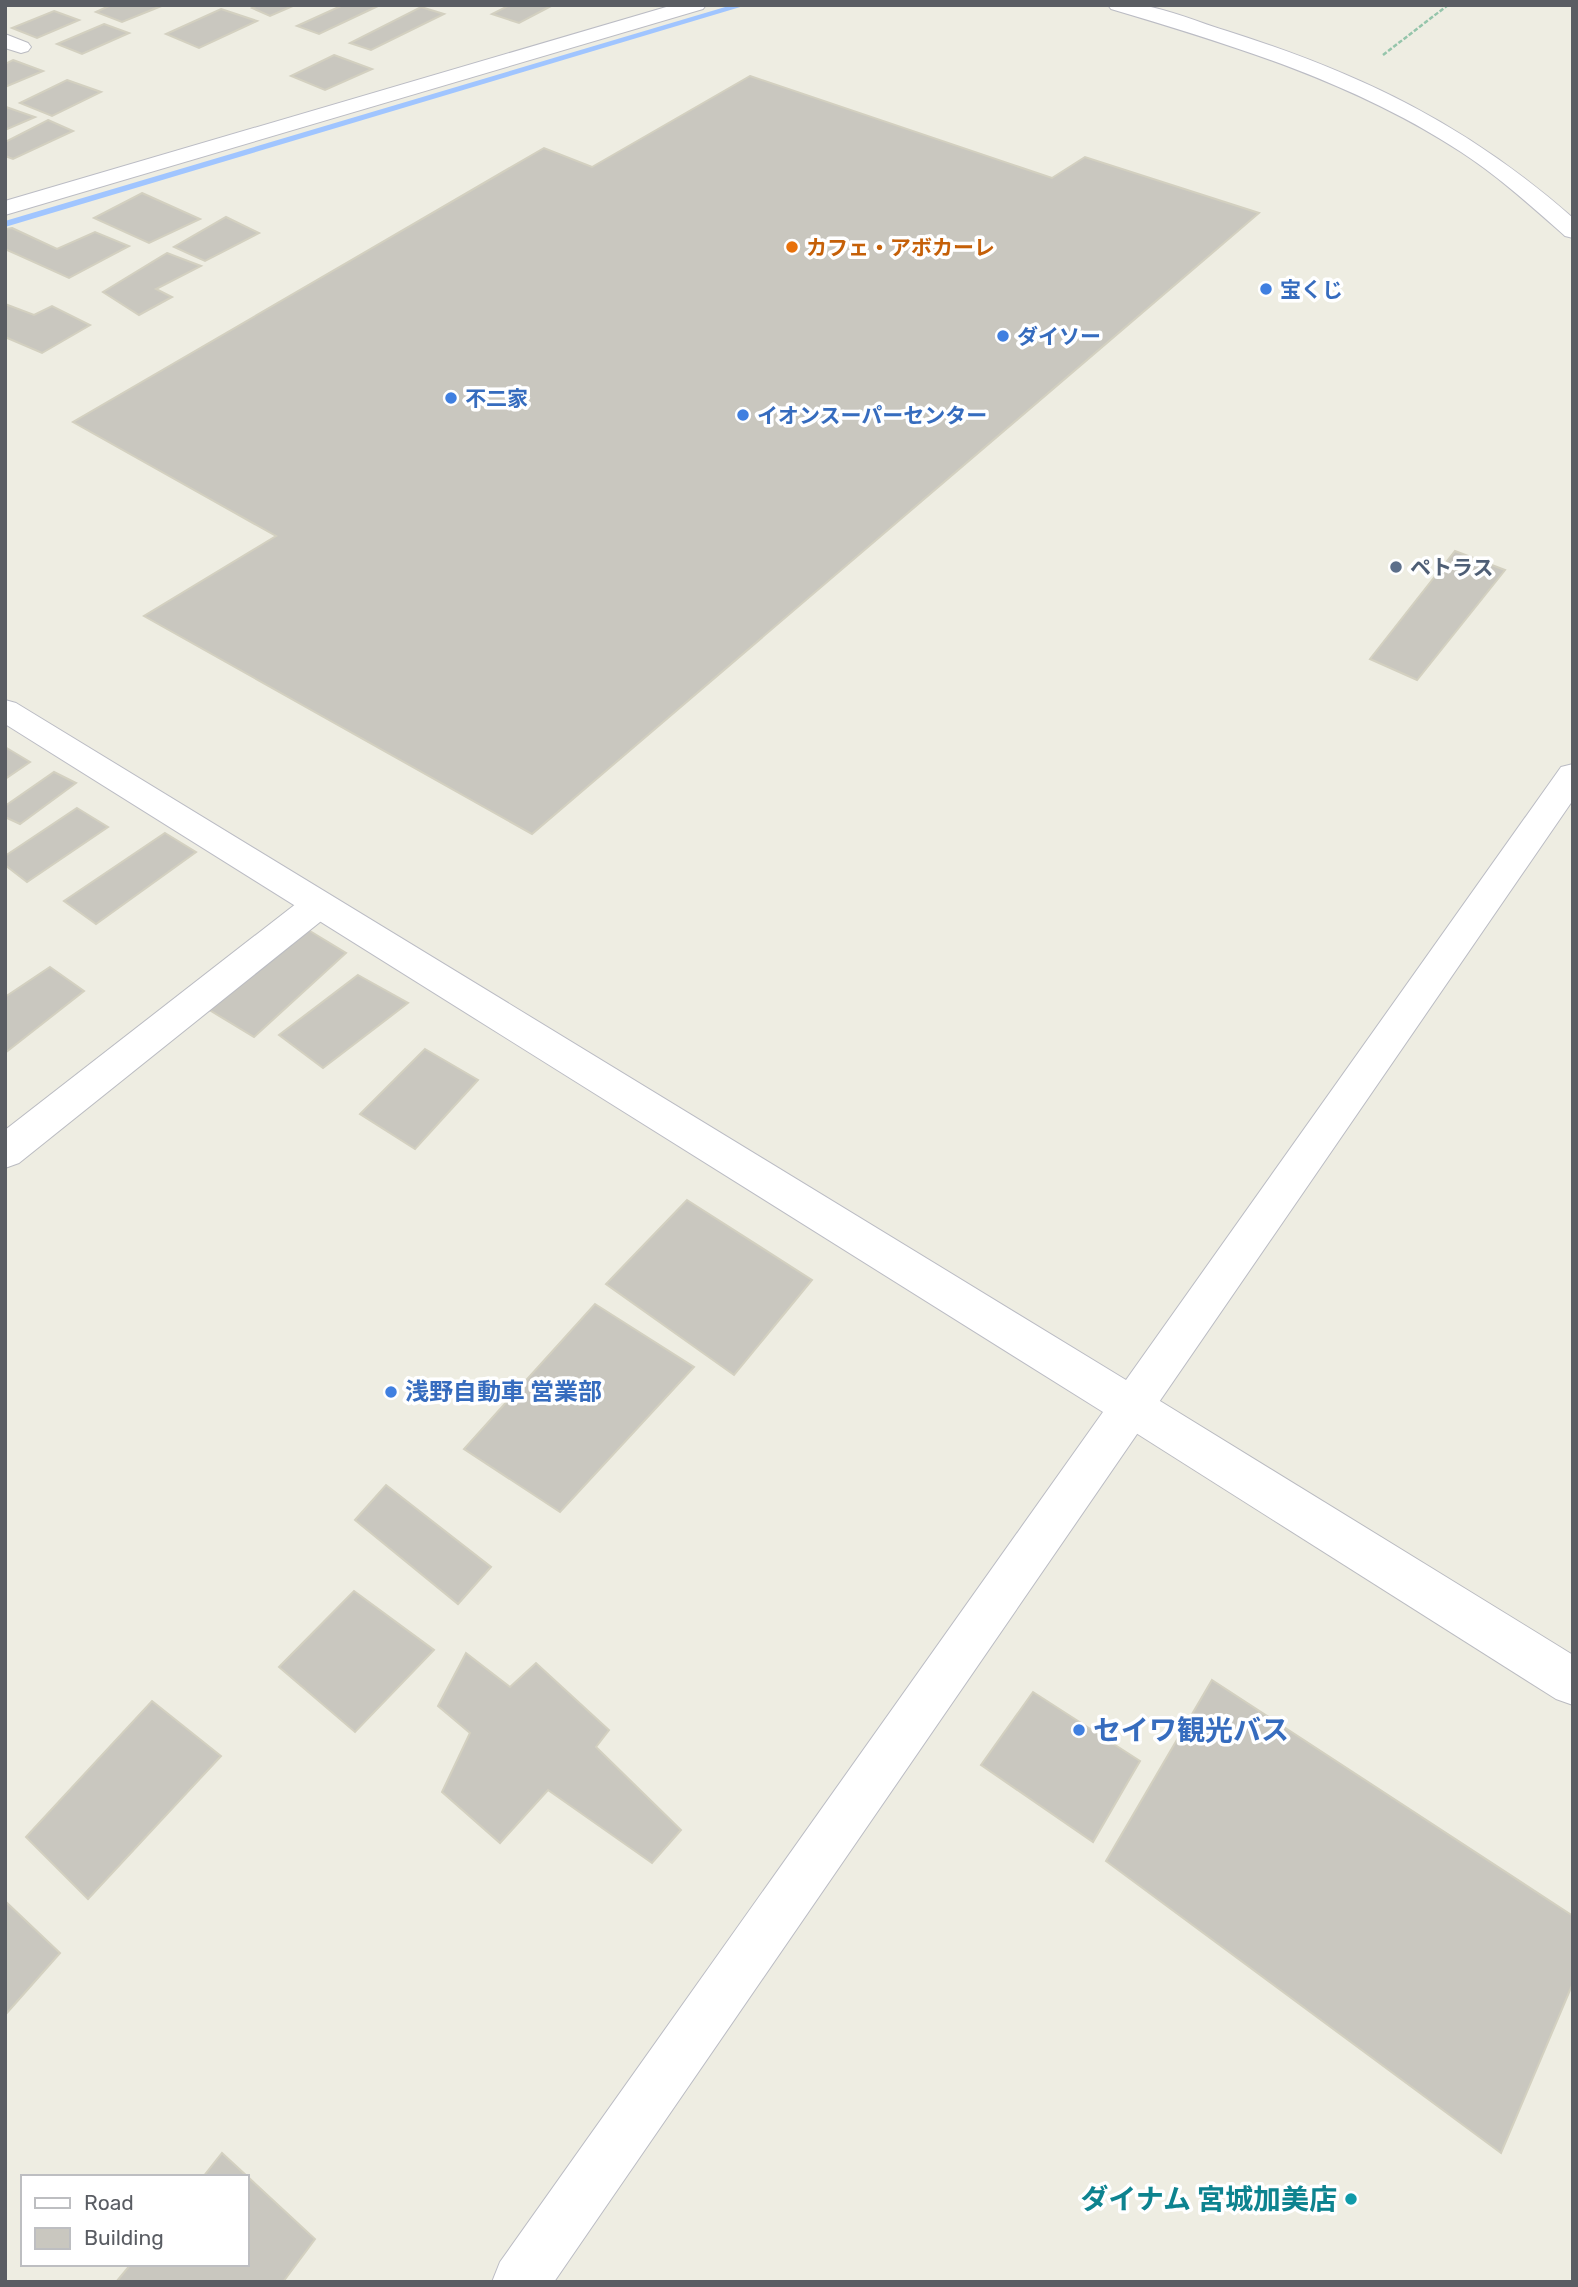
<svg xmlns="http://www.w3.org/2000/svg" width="1578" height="2287" font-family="Rubik,'Noto Sans JP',sans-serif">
  <rect width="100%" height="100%" fill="#eeede2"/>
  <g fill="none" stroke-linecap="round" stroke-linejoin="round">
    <path fill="#a0c5ff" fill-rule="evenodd" d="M 732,5 L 747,5 L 5,227 L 5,221 Z"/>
  </g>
  <g fill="#c9c7bf" stroke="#d3d0c0" stroke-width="2">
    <path d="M 111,5 L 164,5 L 122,22 L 96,12 Z"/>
    <path d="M 258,5 L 295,5 L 270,16 L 252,8 Z"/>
    <path d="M 343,5 L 378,6 L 319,34 L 297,26 Z"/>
    <path d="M 510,5 L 553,5 L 519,23 L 492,14 Z"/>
    <path d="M 421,7 L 444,14 L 371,50 L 350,43 Z"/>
    <path d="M 221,9 L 257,21 L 199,48 L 166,34 Z"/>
    <path d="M 54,11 L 79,20 L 37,38 L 12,28 Z"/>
    <path d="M 104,24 L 129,33 L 82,54 L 57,44 Z"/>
    <path d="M 334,55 L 372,69 L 325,90 L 291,76 Z"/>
    <path d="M 13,60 L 43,71 L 5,87 L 5,64 Z"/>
    <path d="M 750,76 L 1052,178 L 1085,157 L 1259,213 L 532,834 L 144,616 L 276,536 L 73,422 L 544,148 L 592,167 Z"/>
    <path d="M 67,80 L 101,92 L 52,116 L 20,103 Z"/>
    <path d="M 6,107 L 35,117 L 5,130 Z"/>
    <path d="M 48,120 L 73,131 L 13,159 L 5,156 L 5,142 Z"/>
    <path d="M 142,193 L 200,219 L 149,243 L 94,218 Z"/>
    <path d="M 226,217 L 259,233 L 205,261 L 174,247 Z"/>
    <path d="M 12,228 L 57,249 L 95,232 L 129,246 L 69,278 L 5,249 L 5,229 Z"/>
    <path d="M 167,253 L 201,266 L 156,289 L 172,297 L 139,315 L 103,292 Z"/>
    <path d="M 5,304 L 34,315 L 52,306 L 90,325 L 42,353 L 5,337 Z"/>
    <path d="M 1455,551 L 1505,570 L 1417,680 L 1370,659 Z"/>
    <path d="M 5,747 L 30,762 L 5,779 Z"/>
    <path d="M 54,772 L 76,783 L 20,824 L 5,817 L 5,806 Z"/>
    <path d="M 77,808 L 108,827 L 27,882 L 5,865 L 5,856 Z"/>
    <path d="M 165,833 L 196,852 L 96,924 L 64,901 Z"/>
    <path d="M 305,928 L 346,953 L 254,1037 L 206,1008 Z"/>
    <path d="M 50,967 L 84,991 L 5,1053 L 5,997 Z"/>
    <path d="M 358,975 L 408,1003 L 323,1068 L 279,1035 Z"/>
    <path d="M 425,1049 L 478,1080 L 415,1149 L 360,1114 Z"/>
    <path d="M 687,1200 L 812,1280 L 734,1375 L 606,1284 Z"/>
    <path d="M 595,1304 L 694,1367 L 560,1512 L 464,1449 Z"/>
    <path d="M 386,1485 L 491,1567 L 458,1604 L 355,1520 Z"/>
    <path d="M 354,1591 L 434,1650 L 355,1732 L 279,1667 Z"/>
    <path d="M 466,1653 L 510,1687 L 536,1663 L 609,1730 L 596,1747 L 681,1830 L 652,1863 L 548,1790 L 500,1843 L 442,1792 L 470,1733 L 438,1706 Z"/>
    <path d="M 1212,1680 L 1573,1916 L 1573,1983 L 1501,2153 L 1106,1861 Z"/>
    <path d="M 1033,1692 L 1140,1761 L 1093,1842 L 981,1765 Z"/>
    <path d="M 152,1701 L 221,1756 L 88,1899 L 26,1837 Z"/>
    <path d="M 5,1901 L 60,1953 L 5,2015 Z"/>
    <path d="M 222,2153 L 315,2239 L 283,2282 L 116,2282 L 131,2264 L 247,2264 L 247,2177 L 203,2177 Z"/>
  </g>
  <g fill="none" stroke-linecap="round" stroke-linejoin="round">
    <g stroke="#babbc1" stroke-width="2">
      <g id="street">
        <path d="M 5,34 L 28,43 L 31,47 L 28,51 L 21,53 L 5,48 Z"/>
        <path d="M 318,892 L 330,896 L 335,905 L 330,914 L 19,1163 L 5,1168 L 5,1130 L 306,896 Z"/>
        <path d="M 1132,1388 L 1147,1393 L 1573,1655 L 1573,1705 L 1556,1699 L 1117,1421 L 1111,1407 L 1117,1393 Z"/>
      </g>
    </g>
    <g stroke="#bbbcc4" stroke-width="2">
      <g id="secondary">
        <path d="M 673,5 L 706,5 L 703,9 L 5,215 L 5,201 Z"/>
        <path d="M 1108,5 C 1119,5 1130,4 1140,5 C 1169,9 1200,23 1227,31 C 1362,74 1466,124 1573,218 L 1573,238 L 1565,236 C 1531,206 1498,176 1461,152 C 1354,82 1232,45 1111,9 Z"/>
        <path d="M 5,700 L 16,703 L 1126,1380 L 1561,767 L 1573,764 L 1573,800 L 554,2282 L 492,2282 L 500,2262 L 1103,1412 L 5,724 Z"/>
      </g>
    </g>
    <path stroke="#95c5ab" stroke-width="2.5" stroke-dasharray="4.5 2" stroke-linecap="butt" d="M 1383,55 L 1448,5"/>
    <use href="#street" fill="#fff" fill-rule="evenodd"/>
    <use href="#secondary" fill="#fff" fill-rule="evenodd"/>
  </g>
  <circle fill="#e8710a" stroke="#fff" stroke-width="2.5" cx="792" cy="247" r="7"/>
  <g fill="#3f7fe0" stroke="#fff" stroke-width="2.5">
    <circle cx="1266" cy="289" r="7"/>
    <circle cx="1003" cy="336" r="7"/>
    <circle cx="451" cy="398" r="7"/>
    <circle cx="743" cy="415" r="7"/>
    <circle cx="391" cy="1392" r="7"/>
    <circle cx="1079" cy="1730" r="7"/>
  </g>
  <circle fill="#5c6f8a" stroke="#fff" stroke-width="2.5" cx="1396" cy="567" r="7"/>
  <circle fill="#0f9aa8" stroke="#fff" stroke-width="2.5" cx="1351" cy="2199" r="7"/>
  <g text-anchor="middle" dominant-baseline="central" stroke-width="7" stroke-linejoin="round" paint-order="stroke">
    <g font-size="21" font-weight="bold" fill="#c56008" stroke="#fff" text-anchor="start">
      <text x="806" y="247">カフェ・アボカーレ</text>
    </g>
    <g font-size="21" font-weight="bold" fill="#366cbe" stroke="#fff" text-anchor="start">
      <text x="1280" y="289">宝くじ</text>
      <text x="1017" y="336">ダイソー</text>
      <text x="465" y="398">不二家</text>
      <text x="757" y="415">イオンスーパーセンター</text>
    </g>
    <g font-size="21" font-weight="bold" fill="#4e5e75" stroke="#fff" text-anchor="start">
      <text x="1410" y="567">ペトラス</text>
    </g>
    <g font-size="24" font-weight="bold" fill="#366cbe" stroke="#fff" text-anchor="start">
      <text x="405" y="1392">浅野自動車 営業部</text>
    </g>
    <g font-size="28" font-weight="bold" fill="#366cbe" stroke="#fff" text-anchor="start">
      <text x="1093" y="1730">セイワ観光バス</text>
    </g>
    <g font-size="28" font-weight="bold" fill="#0d838f" stroke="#fff" text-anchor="end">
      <text x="1337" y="2199">ダイナム 宮城加美店</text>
    </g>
  </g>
  <rect width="1578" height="2287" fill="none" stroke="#5a5d63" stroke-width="14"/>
  <rect x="21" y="2175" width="228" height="91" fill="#ffffff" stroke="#bdbec1" stroke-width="2"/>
  <rect x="35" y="2198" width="35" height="10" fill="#ffffff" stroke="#bdbec1" stroke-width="2"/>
  <text x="84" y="2210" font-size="21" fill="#5a5d63">Road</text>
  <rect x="35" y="2228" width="35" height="21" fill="#c9c7bf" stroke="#bdbec1" stroke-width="2"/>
  <text x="84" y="2245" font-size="21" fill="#5a5d63">Building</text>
</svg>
